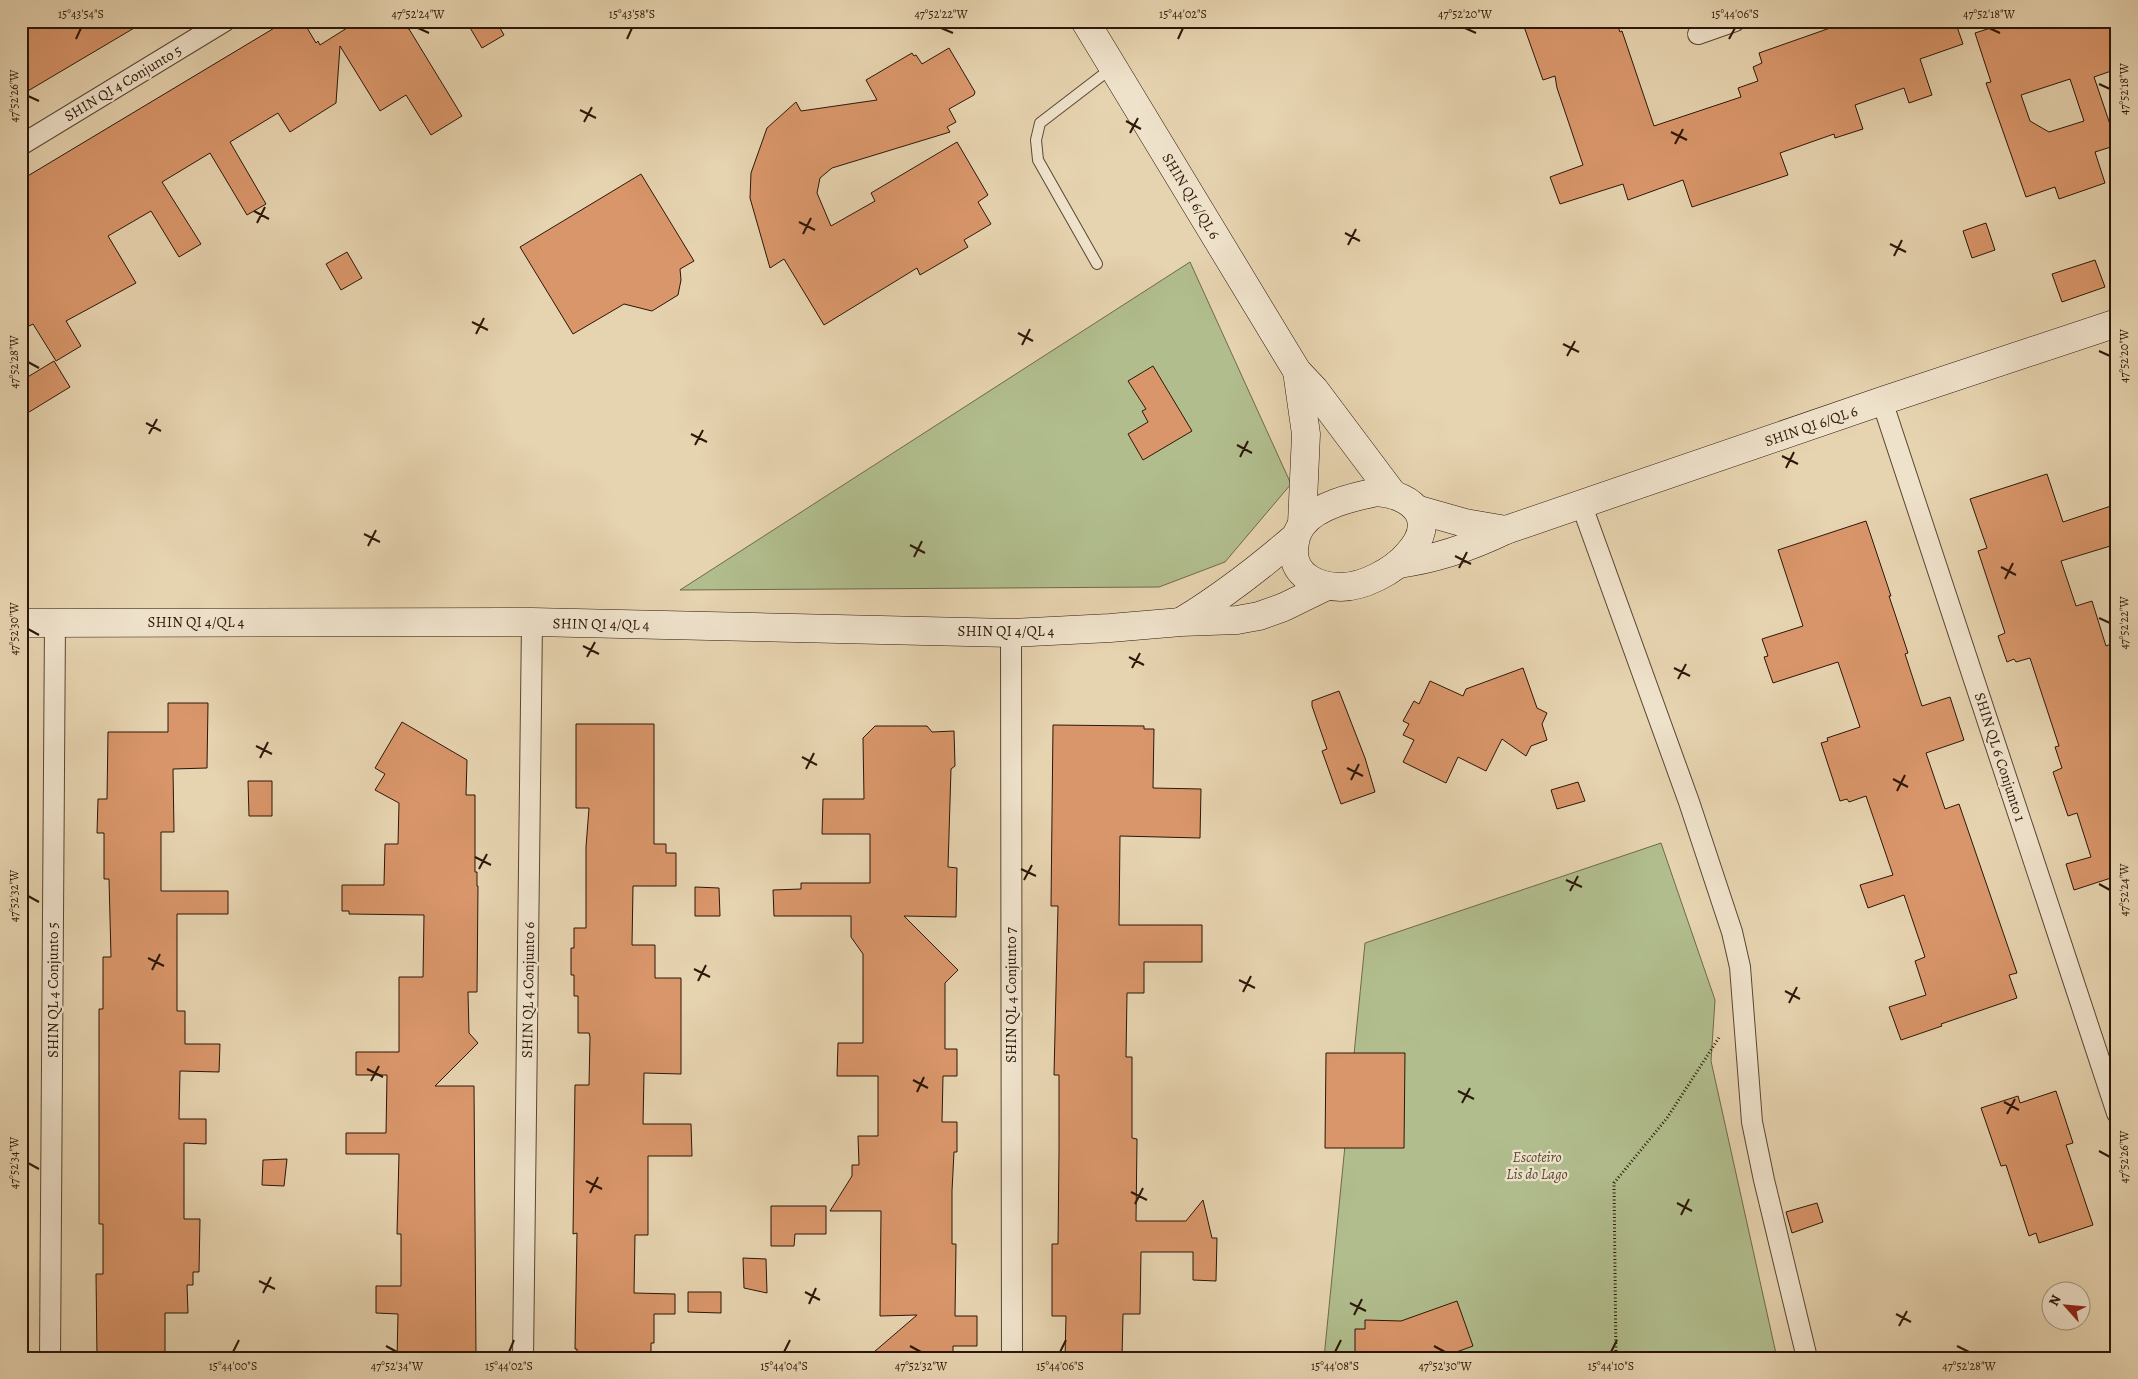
<svg xmlns="http://www.w3.org/2000/svg" width="2138" height="1379" font-family="Alegreya,serif">
  <rect width="100%" height="100%" fill="#e6d3af"/>
  <filter id="stains"><feTurbulence type="fractalNoise" baseFrequency=".004" numOctaves="4"/><feColorMatrix values="0 0 0 0 .2 0 0 0 0 .09 0 0 0 0 .02 0 0 0 .5 -.17"/></filter>
  <radialGradient id="worn" r=".72"><stop offset=".6" stop-color="#630" stop-opacity="0"/><stop offset="1" stop-color="#630" stop-opacity=".3"/></radialGradient>
  <g fill="#b1bd8d" stroke="#6e6a4b">
    <path d="M 1190,262 L 1291,484 L 1225,562 L 1159,587 L 680,590 Z"/>
    <path d="M 1661,843 L 1715,1000 L 1711,1061 L 1777,1358 L 1324,1358 L 1365,943 Z"/>
  </g>
  <g fill="#d9966a" stroke="#2c1709" fill-rule="evenodd">
    <path d="M 21,21 L 146,21 L 21,95 Z"/>
    <path d="M 286,21 L 303,21 L 316,43 L 318,41 L 320,45 L 358,21 L 376,21 L 409,29 L 462,116 L 431,135 L 406,95 L 380,111 L 340,46 L 336,103 L 290,132 L 278,113 L 230,142 L 266,204 L 247,215 L 210,153 L 162,182 L 201,244 L 179,257 L 151,211 L 108,236 L 136,283 L 66,321 L 81,346 L 56,361 L 33,324 L 21,330 L 21,180 Z"/>
    <path d="M 466,21 L 496,21 L 504,35 L 482,48 Z"/>
    <path d="M 1522,21 L 1616,21 L 1620,32 L 1622,31 L 1654,126 L 1741,97 L 1738,88 L 1758,81 L 1753,67 L 1762,63 L 1759,53 L 1850,21 L 1955,21 L 1963,44 L 1920,59 L 1932,95 L 1909,103 L 1904,88 L 1855,105 L 1863,129 L 1835,138 L 1834,134 L 1780,153 L 1788,175 L 1692,207 L 1683,180 L 1628,200 L 1623,184 L 1560,204 L 1550,177 L 1583,165 L 1557,88 L 1555,76 L 1543,80 Z"/>
    <path d="M 2001,21 L 2117,21 L 2117,69 L 2094,77 L 2117,145 L 2095,152 L 2105,183 L 2059,199 L 2055,187 L 2026,197 L 1986,83 L 1991,82 L 1975,33 L 2000,25 ZM 2070,79 L 2084,121 L 2049,132 L 2030,121 L 2021,95 Z"/>
    <path d="M 949,48 L 975,92 L 974,95 L 949,109 L 956,122 L 947,127 L 950,132 L 832,168 L 820,178 L 817,193 L 831,226 L 875,201 L 871,193 L 957,142 L 988,195 L 978,202 L 991,224 L 964,240 L 968,247 L 920,275 L 917,268 L 824,325 L 784,259 L 770,268 L 750,198 L 751,173 L 767,128 L 796,102 L 801,111 L 877,100 L 866,80 L 912,53 L 914,56 L 916,55 L 922,64 Z"/>
    <path d="M 641,174 L 694,261 L 680,269 L 681,280 L 678,295 L 652,311 L 624,304 L 573,334 L 520,247 Z"/>
    <path d="M 1986,223 L 1995,250 L 1972,258 L 1963,231 Z"/>
    <path d="M 347,252 L 362,278 L 341,290 L 326,264 Z"/>
    <path d="M 2095,260 L 2105,287 L 2062,302 L 2052,274 Z"/>
    <path d="M 54,361 L 70,387 L 21,417 L 21,381 Z"/>
    <path d="M 1153,366 L 1192,431 L 1143,460 L 1128,434 L 1148,422 L 1142,411 L 1146,409 L 1128,381 Z"/>
    <path d="M 2047,474 L 2063,522 L 2117,504 L 2117,544 L 2061,561 L 2076,606 L 2092,601 L 2106,646 L 2111,644 L 2117,662 L 2117,876 L 2074,890 L 2066,864 L 2091,857 L 2077,813 L 2068,816 L 2053,772 L 2062,768 L 2055,747 L 2059,746 L 2030,658 L 2016,662 L 2014,659 L 2007,662 L 1998,636 L 2005,633 L 1978,551 L 1987,548 L 1970,499 Z"/>
    <path d="M 1866,521 L 1891,596 L 1889,596 L 1908,653 L 1905,654 L 1922,706 L 1950,697 L 1964,740 L 1926,753 L 1945,809 L 1959,804 L 2017,973 L 2009,975 L 2017,998 L 1941,1024 L 1942,1026 L 1901,1040 L 1889,1007 L 1926,995 L 1915,961 L 1925,957 L 1904,895 L 1868,908 L 1860,885 L 1893,875 L 1866,796 L 1849,802 L 1847,799 L 1840,801 L 1821,743 L 1828,741 L 1827,738 L 1860,727 L 1838,662 L 1773,683 L 1764,657 L 1768,656 L 1762,639 L 1803,626 L 1778,550 Z"/>
    <path d="M 1523,668 L 1537,708 L 1547,713 L 1542,724 L 1547,740 L 1531,746 L 1526,756 L 1502,739 L 1486,771 L 1458,757 L 1446,783 L 1403,762 L 1414,740 L 1403,735 L 1409,724 L 1403,721 L 1414,701 L 1419,704 L 1430,681 L 1463,696 L 1466,689 Z"/>
    <path d="M 1339,691 L 1365,758 L 1375,792 L 1341,804 L 1322,751 L 1327,749 L 1312,706 L 1312,701 Z"/>
    <path d="M 168,703 L 208,703 L 207,768 L 173,769 L 174,832 L 161,832 L 161,891 L 228,891 L 228,914 L 177,914 L 177,1011 L 185,1011 L 185,1044 L 220,1044 L 219,1072 L 180,1071 L 179,1119 L 206,1119 L 206,1144 L 184,1143 L 184,1219 L 200,1219 L 199,1272 L 193,1272 L 193,1285 L 187,1285 L 188,1313 L 165,1313 L 165,1358 L 97,1358 L 96,1274 L 103,1274 L 103,1224 L 99,1224 L 99,1009 L 103,1009 L 103,957 L 111,957 L 109,879 L 104,879 L 104,833 L 97,833 L 98,799 L 107,799 L 108,732 L 168,732 Z"/>
    <path d="M 402,722 L 467,760 L 466,795 L 475,795 L 475,872 L 477,872 L 477,886 L 478,886 L 477,992 L 468,992 L 469,1033 L 478,1043 L 435,1086 L 474,1086 L 476,1358 L 397,1358 L 398,1314 L 376,1313 L 376,1286 L 401,1286 L 401,1234 L 397,1234 L 399,1154 L 346,1154 L 346,1133 L 386,1133 L 387,1075 L 356,1075 L 356,1052 L 399,1052 L 399,977 L 423,977 L 424,915 L 349,914 L 349,911 L 342,911 L 342,885 L 384,885 L 385,844 L 398,844 L 399,803 L 375,790 L 385,774 L 375,768 Z"/>
    <path d="M 576,724 L 654,724 L 654,844 L 666,844 L 666,853 L 676,853 L 676,886 L 633,886 L 632,945 L 655,945 L 655,978 L 681,978 L 681,1074 L 644,1073 L 643,1124 L 691,1124 L 692,1156 L 648,1156 L 648,1235 L 635,1235 L 634,1293 L 675,1294 L 675,1314 L 654,1314 L 654,1343 L 651,1343 L 651,1358 L 577,1358 L 577,1349 L 575,1349 L 577,1233 L 573,1234 L 575,1085 L 589,1085 L 590,1037 L 589,1033 L 578,1033 L 578,996 L 574,996 L 574,975 L 571,975 L 571,948 L 574,948 L 574,928 L 586,928 L 586,847 L 589,808 L 576,808 Z"/>
    <path d="M 1053,725 L 1144,726 L 1144,729 L 1154,729 L 1153,788 L 1201,789 L 1200,838 L 1120,836 L 1119,925 L 1202,925 L 1202,962 L 1144,962 L 1144,993 L 1127,993 L 1126,1057 L 1132,1057 L 1132,1138 L 1137,1139 L 1136,1221 L 1186,1221 L 1203,1200 L 1212,1238 L 1217,1238 L 1216,1281 L 1193,1280 L 1193,1252 L 1141,1252 L 1140,1314 L 1123,1314 L 1122,1358 L 1065,1358 L 1066,1316 L 1052,1316 L 1052,1244 L 1058,1244 L 1059,1152 L 1059,1075 L 1054,1075 L 1058,906 L 1051,906 Z"/>
    <path d="M 875,726 L 927,726 L 932,732 L 954,731 L 955,766 L 951,769 L 948,867 L 957,868 L 956,917 L 904,916 L 958,970 L 945,983 L 945,1049 L 957,1049 L 957,1076 L 943,1076 L 942,1122 L 957,1122 L 957,1152 L 954,1152 L 952,1191 L 952,1244 L 956,1244 L 955,1316 L 977,1316 L 977,1346 L 953,1346 L 953,1358 L 867,1358 L 917,1315 L 880,1316 L 881,1211 L 830,1211 L 852,1176 L 852,1165 L 859,1165 L 858,1136 L 878,1136 L 878,1076 L 837,1076 L 838,1043 L 863,1043 L 863,954 L 851,937 L 851,916 L 774,916 L 773,890 L 801,889 L 801,883 L 870,883 L 870,834 L 822,834 L 823,799 L 864,799 L 863,738 Z"/>
    <path d="M 248,781 L 272,781 L 272,816 L 249,816 Z"/>
    <path d="M 1578,782 L 1585,801 L 1557,809 L 1551,790 Z"/>
    <path d="M 695,887 L 719,888 L 720,916 L 695,916 Z"/>
    <path d="M 1326,1053 L 1405,1053 L 1404,1148 L 1325,1148 Z"/>
    <path d="M 2056,1091 L 2073,1143 L 2066,1145 L 2093,1225 L 2039,1243 L 2036,1233 L 2029,1236 L 2006,1165 L 2001,1166 L 1981,1108 L 2018,1096 L 2020,1103 Z"/>
    <path d="M 287,1159 L 284,1186 L 262,1185 L 263,1160 Z"/>
    <path d="M 1817,1203 L 1823,1222 L 1792,1233 L 1786,1212 Z"/>
    <path d="M 771,1206 L 826,1206 L 826,1234 L 795,1234 L 794,1246 L 771,1246 Z"/>
    <path d="M 743,1258 L 766,1259 L 767,1293 L 744,1288 Z"/>
    <path d="M 688,1292 L 721,1292 L 721,1313 L 688,1312 Z"/>
    <path d="M 1457,1301 L 1473,1346 L 1440,1358 L 1355,1358 L 1355,1329 L 1365,1329 L 1365,1320 L 1401,1321 Z"/>
  </g>
  <g fill="none" stroke-linecap="round" stroke-linejoin="round">
    <g stroke="#5a4632" stroke-width="12">
      <path id="lane" d="M 1097,264 L 1038,160 L 1036,140 L 1040,123 L 1113,67"/>
    </g>
    <g stroke="#5a4632" stroke-width="22">
      <g id="street">
        <path d="M 1698,34 L 1735,21"/>
        <path d="M 21,145 L 225,21"/>
        <path d="M 1882,401 L 2117,1113"/>
        <path d="M 1582,506 L 1689,802 L 1732,932 L 1740,967 L 1752,1122 L 1764,1180 L 1807,1358"/>
        <path d="M 1011,633 L 1012,1358"/>
        <path d="M 50,1358 L 55,622"/>
        <path d="M 523,1358 L 532,622"/>
      </g>
    </g>
    <g stroke="#2c1709" stroke-width="29">
      <g id="secondary">
        <path d="M 1085,21 L 1297,371 L 1314,389 L 1392,493"/>
        <path d="M 1297,371 L 1306,434 L 1302,524"/>
        <path d="M 1377,492 C 1415,495 1438,521 1408,554 C 1394,571 1363,587 1341,587 C 1318,587 1293,576 1294,550 C 1295,540 1296,533 1302,525 C 1317,505 1353,497 1377,492 Z"/>
        <path d="M 1419,510 L 1465,523 L 1506,530"/>
        <path d="M 1398,564 C 1437,559 1471,547 1506,530 L 1882,401 L 2117,323"/>
        <path d="M 1182,621 C 1223,596 1259,568 1295,537"/>
        <path d="M 21,623 L 532,622 L 1011,633 L 1110,628 L 1181,622 L 1237,620 L 1259,616 L 1284,607 L 1327,586"/>
      </g>
    </g>
    <path stroke="#2c1709" stroke-width="3" stroke-dasharray="1 2.5" stroke-linecap="butt" d="M 1616,1358 L 1614,1183 L 1667,1118 L 1720,1036"/>
    <use href="#lane" stroke="#efe2cb" stroke-width="10"/>
    <use href="#street" stroke="#efe2cb" stroke-width="20"/>
    <use href="#secondary" stroke="#efe2cb" stroke-width="28"/>
  </g>
  <path fill="none" stroke="#2c1709" stroke-width="2" d="M 418,28 L 429,33M 941,28 L 953,33M 1465,28 L 1476,33M 1989,28 L 2000,33M 76,39 L 81,28M 627,39 L 632,28M 1178,39 L 1183,28M 1729,39 L 1735,28M 2099,84 L 2110,89M 28,96 L 39,101M 580,110 L 596,118M 1126,121 L 1141,129M 584,122 L 592,107M 1671,132 L 1687,140M 1130,133 L 1138,118M 1675,144 L 1683,129M 254,211 L 269,219M 799,222 L 815,230M 257,223 L 265,207M 1345,233 L 1360,241M 803,234 L 811,218M 1890,244 L 1906,252M 1348,245 L 1356,229M 1894,256 L 1902,240M 472,322 L 488,330M 1018,333 L 1033,341M 476,334 L 484,318M 1563,344 L 1579,352M 1022,345 L 1030,329M 2099,351 L 2110,356M 1567,356 L 1575,341M 28,362 L 39,368M 146,423 L 161,431M 149,434 L 157,419M 691,434 L 707,442M 695,445 L 703,430M 1237,445 L 1252,453M 1782,456 L 1798,464M 1240,457 L 1248,441M 1786,468 L 1794,452M 364,534 L 380,542M 910,545 L 925,553M 368,546 L 376,530M 1455,556 L 1471,564M 914,557 L 922,541M 2001,567 L 2016,575M 1459,568 L 1467,552M 2005,579 L 2013,563M 2099,618 L 2110,623M 28,629 L 39,635M 583,646 L 599,654M 587,657 L 595,642M 1129,657 L 1144,665M 1132,668 L 1140,653M 1674,668 L 1690,676M 1678,679 L 1686,664M 256,746 L 272,754M 802,757 L 817,765M 260,758 L 268,742M 1347,768 L 1363,776M 806,769 L 814,753M 1893,779 L 1908,787M 1351,780 L 1359,764M 1897,791 L 1905,775M 475,857 L 491,865M 479,869 L 487,854M 1021,869 L 1036,876M 1024,880 L 1032,865M 1566,880 L 1582,887M 2099,884 L 2110,890M 1570,891 L 1578,876M 28,896 L 39,902M 148,958 L 164,966M 694,969 L 710,977M 152,970 L 160,954M 1239,980 L 1255,988M 698,981 L 706,965M 1785,991 L 1800,999M 1243,992 L 1251,976M 1789,1003 L 1797,987M 367,1069 L 383,1077M 913,1080 L 928,1088M 371,1081 L 379,1066M 1458,1091 L 1474,1099M 917,1092 L 924,1077M 2004,1102 L 2019,1110M 1462,1103 L 1470,1088M 2007,1114 L 2015,1099M 2099,1151 L 2110,1157M 28,1163 L 39,1169M 586,1181 L 602,1189M 1131,1192 L 1147,1200M 590,1193 L 598,1177M 1677,1203 L 1692,1211M 1135,1204 L 1143,1188M 1681,1215 L 1689,1199M 259,1281 L 275,1289M 805,1292 L 820,1300M 263,1293 L 271,1277M 1350,1303 L 1366,1311M 809,1304 L 816,1288M 1896,1314 L 1911,1322M 1354,1315 L 1362,1299M 1899,1326 L 1907,1311M 386,1346 L 397,1352M 910,1346 L 921,1352M 1434,1346 L 1445,1352M 1957,1346 L 1969,1352M 233,1352 L 239,1340M 509,1352 L 514,1340M 784,1352 L 790,1340M 1060,1352 L 1066,1340M 1335,1352 L 1341,1340M 1611,1352 L 1617,1340"/>
  <g text-anchor="middle" dominant-baseline="central" stroke-width="4.5" stroke-linejoin="round" paint-order="stroke">
    <g font-size="15" fill="#2c1709" stroke="#efe2cb">
      <text transform="translate(123 83) rotate(-31)">SHIN QI 4 Conjunto 5</text>
      <text transform="translate(1191 196) rotate(59)">SHIN QI 6/QL 6</text>
      <text transform="translate(1811 426) rotate(-19)">SHIN QI 6/QL 6</text>
      <text x="196" y="622">SHIN QI 4/QL 4</text>
      <text transform="translate(601 624) rotate(1)">SHIN QI 4/QL 4</text>
      <text x="1006" y="631">SHIN QI 4/QL 4</text>
      <text transform="translate(2000 757) rotate(72)">SHIN QL 6 Conjunto 1</text>
      <text transform="translate(53 990) rotate(-90)">SHIN QL 4 Conjunto 5</text>
      <text transform="translate(528 990) rotate(-89)">SHIN QL 4 Conjunto 6</text>
      <text transform="translate(1011 995) rotate(-90)">SHIN QL 4 Conjunto 7</text>
    </g>
    <g font-size="15" font-style="italic" fill="#544931" stroke="#efe2cb">
      <text x="1537" y="1157">Escoteiro<tspan x="1537" dy="17">Lis do Lago</tspan></text>
    </g>
  </g>
  <rect width="2138" height="1379" fill="none" stroke="#e6d3af" stroke-width="55"/>
  <g transform="translate(2066 1306) rotate(297)"><circle r="24" fill="#efe2cb" stroke="#a1917d"/>
  <path d="M0-4L9 19L0 12L-9 19Z" fill="#8f2418"/>
  <text y="-8" font-size="14" font-weight="bold" text-anchor="middle" fill="#2c1709">N</text>
  </g>
  <rect x="28" y="28" width="2082" height="1324" fill="none" stroke="#2c1709" stroke-width="2"/>
  <g font-size="12" text-anchor="middle" fill="#2c1709">
    <text x="81" y="18">15°43'54"S</text>
    <text x="418" y="18">47°52'24"W</text>
    <text x="632" y="18">15°43'58"S</text>
    <text x="941" y="18">47°52'22"W</text>
    <text x="1183" y="18">15°44'02"S</text>
    <text x="1465" y="18">47°52'20"W</text>
    <text x="1735" y="18">15°44'06"S</text>
    <text x="1989" y="18">47°52'18"W</text>
    <text transform="translate(2124 89) rotate(-90)" y="4">47°52'18"W</text>
    <text transform="translate(14 96) rotate(-90)" y="4">47°52'26"W</text>
    <text transform="translate(2124 356) rotate(-90)" y="4">47°52'20"W</text>
    <text transform="translate(14 362) rotate(-90)" y="4">47°52'28"W</text>
    <text transform="translate(2124 623) rotate(-90)" y="4">47°52'22"W</text>
    <text transform="translate(14 629) rotate(-90)" y="4">47°52'30"W</text>
    <text transform="translate(2124 890) rotate(-90)" y="4">47°52'24"W</text>
    <text transform="translate(14 896) rotate(-90)" y="4">47°52'32"W</text>
    <text transform="translate(2124 1157) rotate(-90)" y="4">47°52'26"W</text>
    <text transform="translate(14 1163) rotate(-90)" y="4">47°52'34"W</text>
    <text x="233" y="1370">15°44'00"S</text>
    <text x="397" y="1370">47°52'34"W</text>
    <text x="509" y="1370">15°44'02"S</text>
    <text x="784" y="1370">15°44'04"S</text>
    <text x="921" y="1370">47°52'32"W</text>
    <text x="1060" y="1370">15°44'06"S</text>
    <text x="1335" y="1370">15°44'08"S</text>
    <text x="1445" y="1370">47°52'30"W</text>
    <text x="1611" y="1370">15°44'10"S</text>
    <text x="1969" y="1370">47°52'28"W</text>
  </g>
  <rect width="100%" height="100%" filter="url(#stains)"/>
  <rect width="100%" height="100%" fill="url(#worn)"/>
</svg>
